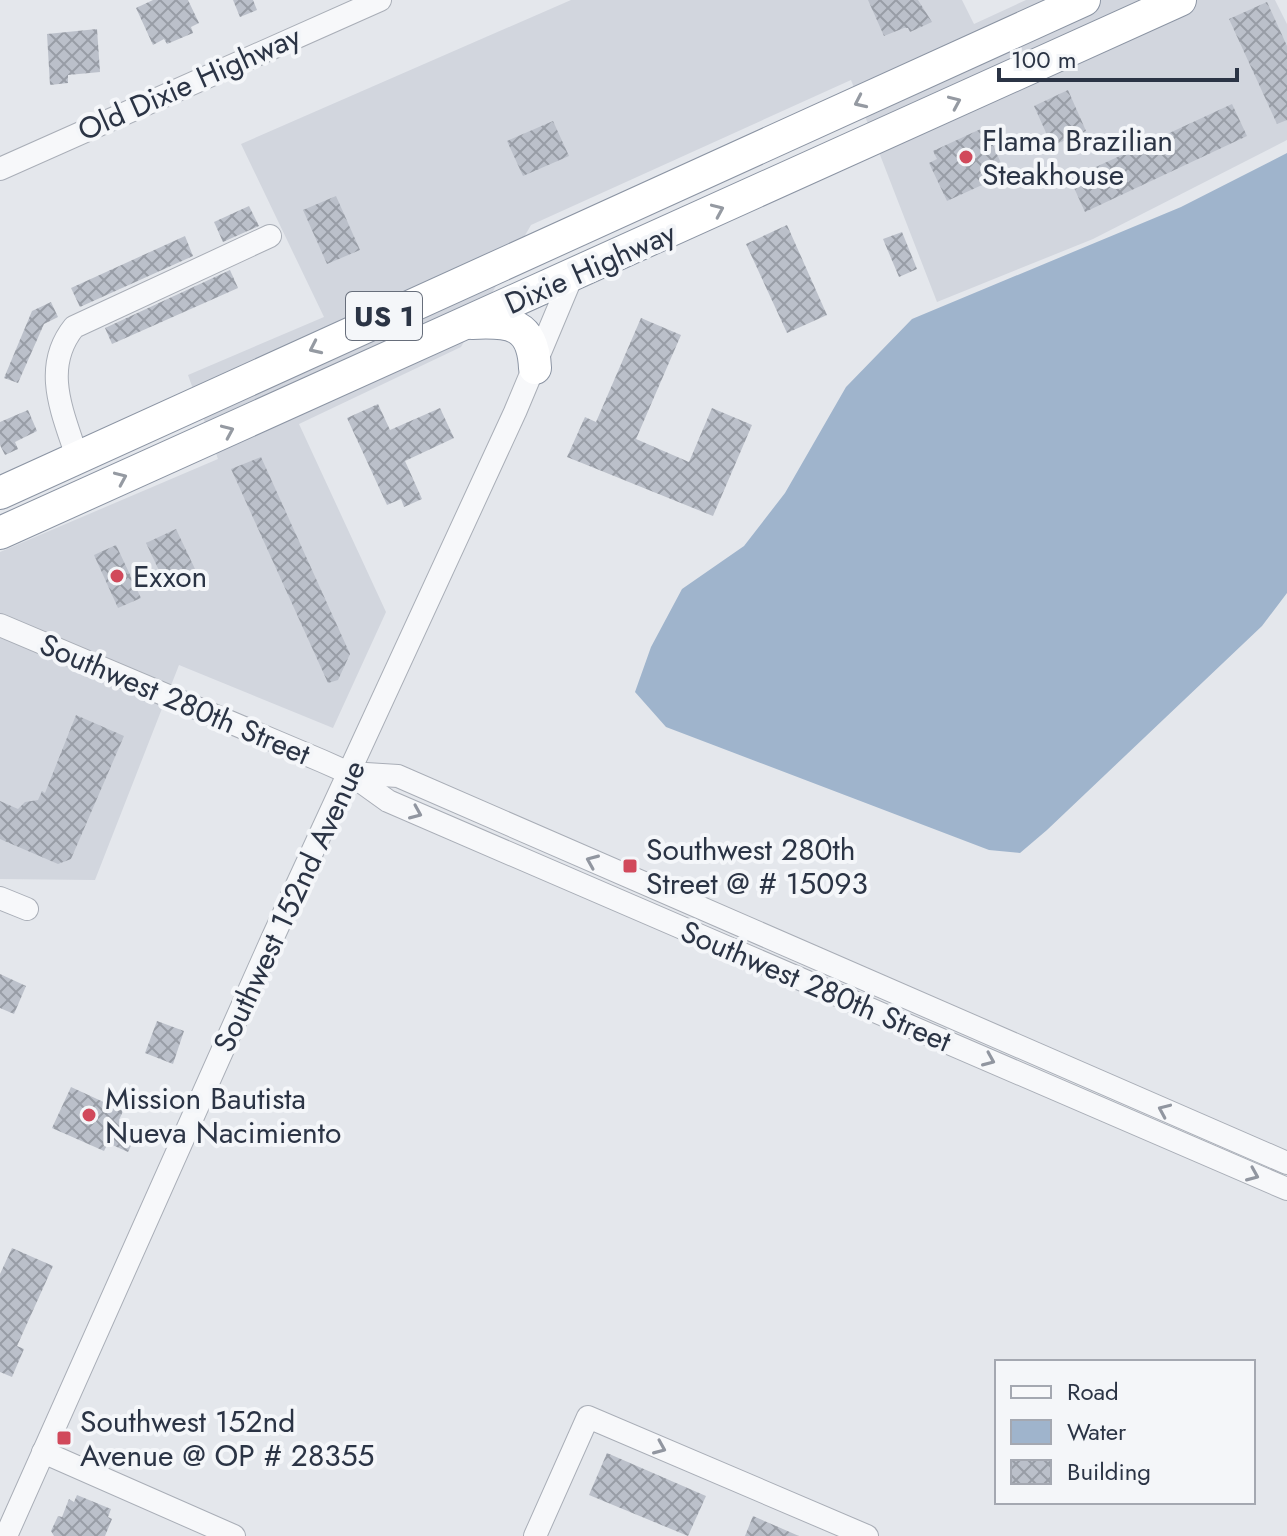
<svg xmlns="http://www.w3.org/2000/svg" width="1287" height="1536" font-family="Jost,sans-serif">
  <defs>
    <pattern id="building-cross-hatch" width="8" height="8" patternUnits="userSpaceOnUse" patternTransform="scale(2)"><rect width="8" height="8" fill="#bbc0ca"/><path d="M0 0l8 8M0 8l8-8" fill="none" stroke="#989da6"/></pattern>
  </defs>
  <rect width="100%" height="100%" fill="#e4e7ec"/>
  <path fill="#d2d6de" d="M 571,0 L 962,0 L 974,24 L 1026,0 L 1275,0 L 1287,24 L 1287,140 L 1093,239 L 937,302 L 851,80 L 531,225 L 461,347 L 299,424 L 386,612 L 333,728 L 179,665 L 95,880 L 0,879 L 0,552 L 218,459 L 188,375 L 324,317 L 241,144 Z"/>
  <path fill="#9fb4cc" d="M 1287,153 L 1287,593 L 1262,626 L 1047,830 L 1020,853 L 989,850 L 666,727 L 635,692 L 651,647 L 682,589 L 744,546 L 785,493 L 846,387 L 912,319 L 1181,207 Z"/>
  <g fill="url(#building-cross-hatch)">
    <path d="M 153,0 L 188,0 L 199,23 L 191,27 L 193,33 L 167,44 L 164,39 L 153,45 L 136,8 Z"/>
    <path d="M 233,0 L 253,0 L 257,10 L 240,17 Z"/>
    <path d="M 868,0 L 918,0 L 932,22 L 910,32 L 908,28 L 904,28 L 884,36 Z"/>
    <path d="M 1267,2 L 1287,46 L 1287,120 L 1277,124 L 1229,19 Z"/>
    <path d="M 97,29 L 100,72 L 68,75 L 68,83 L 50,85 L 47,34 Z"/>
    <path d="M 1068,90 L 1086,131 L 1052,146 L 1034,106 Z"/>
    <path d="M 1232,104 L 1247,136 L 1085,212 L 1070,179 Z"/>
    <path d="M 553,121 L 569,156 L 523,176 L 507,141 Z"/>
    <path d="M 985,127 L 1004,170 L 980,181 L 982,185 L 947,201 L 929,163 L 937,159 L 933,151 Z"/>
    <path d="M 336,196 L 360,250 L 327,264 L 303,210 Z"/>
    <path d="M 249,206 L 259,226 L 223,242 L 214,222 Z"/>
    <path d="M 787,225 L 827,315 L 787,333 L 746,244 Z"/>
    <path d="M 902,232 L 917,269 L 899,277 L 883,239 Z"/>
    <path d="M 185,236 L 193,256 L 80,307 L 71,288 Z"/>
    <path d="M 230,270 L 238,288 L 112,344 L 105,328 Z"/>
    <path d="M 51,302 L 58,317 L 44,324 L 18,383 L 4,378 L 32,311 Z"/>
    <path d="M 641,318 L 681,335 L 636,439 L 689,462 L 712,408 L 752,425 L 713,516 L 567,457 L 585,417 L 596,422 Z"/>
    <path d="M 378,404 L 390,430 L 440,408 L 454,438 L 405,461 L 422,499 L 404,507 L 401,499 L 387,505 L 347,418 Z"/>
    <path d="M 28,410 L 37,431 L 15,442 L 18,449 L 5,455 L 0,445 L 0,422 Z"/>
    <path d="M 261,457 L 350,654 L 338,680 L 328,683 L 231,469 Z"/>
    <path d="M 176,529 L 195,569 L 165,583 L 146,543 Z"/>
    <path d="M 116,545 L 141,598 L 118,608 L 94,555 Z"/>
    <path d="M 76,715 L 124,736 L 71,859 L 58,864 L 0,839 L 0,801 L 18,809 L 25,802 L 38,800 L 42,791 L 45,793 Z"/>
    <path d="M 0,974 L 26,986 L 14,1014 L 0,1008 Z"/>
    <path d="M 157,1021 L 184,1031 L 173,1064 L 145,1053 Z"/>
    <path d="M 71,1087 L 123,1111 L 119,1120 L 139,1129 L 128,1152 L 108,1143 L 104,1151 L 52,1128 Z"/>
    <path d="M 12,1248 L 53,1266 L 17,1346 L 24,1349 L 12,1377 L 0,1372 L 0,1274 Z"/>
    <path d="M 607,1453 L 706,1496 L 688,1536 L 589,1495 Z"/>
    <path d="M 77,1495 L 111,1509 L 108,1517 L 112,1519 L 105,1536 L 54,1536 L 51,1531 L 58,1516 L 62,1517 L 69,1499 L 74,1502 Z"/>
    <path d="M 753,1516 L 799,1536 L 745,1536 Z"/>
  </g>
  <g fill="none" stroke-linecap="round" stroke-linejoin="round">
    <g stroke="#a9aeb7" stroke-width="24">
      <g id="minor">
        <path d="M 0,169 L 380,0"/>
        <path d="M 77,457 C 63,413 41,368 74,327 L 270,236"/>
        <path d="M 0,625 L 322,761 L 349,773 L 388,801 L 1287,1189"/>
        <path d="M 350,773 L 398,776 L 1287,1163"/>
        <path d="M 0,898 L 27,909"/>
        <path d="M 43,1452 L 234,1536"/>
        <path d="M 6,1536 L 273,937 L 515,412 L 572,276"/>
        <path d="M 535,1536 L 588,1417 L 867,1536"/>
      </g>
    </g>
    <g stroke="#8b94a3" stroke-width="34">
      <g id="highway">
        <path d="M 472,323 C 510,321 533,323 535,368"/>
        <path d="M 0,493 L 1084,0"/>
        <path d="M 0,533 L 1180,0"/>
      </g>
    </g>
    <use href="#minor" stroke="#f7f8fa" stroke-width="22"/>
    <use href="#highway" stroke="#fff" stroke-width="32"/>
  </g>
  <defs><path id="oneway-chevron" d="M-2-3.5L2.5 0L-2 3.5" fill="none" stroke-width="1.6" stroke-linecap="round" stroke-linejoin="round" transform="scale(2)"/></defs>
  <g stroke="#959aa2">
    <use href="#oneway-chevron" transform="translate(860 102) rotate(155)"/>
    <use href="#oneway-chevron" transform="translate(955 102) rotate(-24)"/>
    <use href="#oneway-chevron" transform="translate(718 210) rotate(-24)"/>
    <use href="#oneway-chevron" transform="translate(315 348) rotate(155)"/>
    <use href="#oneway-chevron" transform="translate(228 431) rotate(-24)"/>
    <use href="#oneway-chevron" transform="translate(121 478) rotate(-24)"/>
  </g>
  <g stroke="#9196a0">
    <use href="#oneway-chevron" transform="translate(416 813) rotate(23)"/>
    <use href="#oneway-chevron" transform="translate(592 861) rotate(-157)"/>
    <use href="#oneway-chevron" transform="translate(989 1060) rotate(23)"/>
    <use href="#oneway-chevron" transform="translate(1164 1110) rotate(-156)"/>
    <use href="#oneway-chevron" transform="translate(1253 1175) rotate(23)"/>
    <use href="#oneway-chevron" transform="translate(660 1448) rotate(23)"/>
  </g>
  <g fill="#d1495b" stroke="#f4f6f9" stroke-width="3">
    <circle cx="966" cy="157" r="8"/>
    <circle cx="117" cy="576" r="8"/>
    <rect x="622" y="858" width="16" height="16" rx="4"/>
    <circle cx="89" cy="1115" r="8"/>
    <rect x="56" y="1430" width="16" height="16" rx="4"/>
  </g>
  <g text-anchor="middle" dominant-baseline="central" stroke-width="8" stroke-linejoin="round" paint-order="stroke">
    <rect fill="#f4f6f9" stroke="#676e7b" stroke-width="2" x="346" y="292" width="76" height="48" rx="6"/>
    <g font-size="28" font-weight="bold" fill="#2b3445">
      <text x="384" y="316">US 1</text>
    </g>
    <g font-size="30" fill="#2b3445" stroke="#f4f6f9">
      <text transform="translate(189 83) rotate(-24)">Old Dixie Highway</text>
      <text transform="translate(590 268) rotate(-24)">Dixie Highway</text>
      <text transform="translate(175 699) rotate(23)">Southwest 280th Street</text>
      <text transform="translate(289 906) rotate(-65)">Southwest 152nd Avenue</text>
      <text transform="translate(816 986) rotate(23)">Southwest 280th Street</text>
    </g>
    <g font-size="30" fill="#2b3445" stroke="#f4f6f9" text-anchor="start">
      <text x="982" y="140">Flama Brazilian<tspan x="982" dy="34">Steakhouse</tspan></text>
      <text x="133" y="576">Exxon</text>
      <text x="646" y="849">Southwest 280th<tspan x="646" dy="34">Street @ # 15093</tspan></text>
      <text x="105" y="1098">Mission Bautista<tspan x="105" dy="34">Nueva Nacimiento</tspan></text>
      <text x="80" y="1421">Southwest 152nd<tspan x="80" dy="34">Avenue @ OP # 28355</tspan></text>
    </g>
  </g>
  <rect x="995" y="1360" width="260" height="144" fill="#f4f6f9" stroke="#a4a8b1" stroke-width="2"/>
  <rect x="1011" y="1386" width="40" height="12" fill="#f7f8fa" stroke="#a4a8b1" stroke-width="2"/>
  <text x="1067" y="1400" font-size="24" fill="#2b3445">Road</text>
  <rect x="1011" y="1420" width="40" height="24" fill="#9fb4cc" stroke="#a4a8b1" stroke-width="2"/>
  <text x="1067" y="1440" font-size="24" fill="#2b3445">Water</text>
  <rect x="1011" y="1460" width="40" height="24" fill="url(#building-cross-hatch)" stroke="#a4a8b1" stroke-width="2"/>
  <text x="1067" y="1480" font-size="24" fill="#2b3445">Building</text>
  <path d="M999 68v12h238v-12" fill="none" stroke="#2b3445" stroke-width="4"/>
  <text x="1011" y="68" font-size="24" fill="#2b3445" stroke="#f4f6f9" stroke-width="6" paint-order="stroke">100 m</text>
</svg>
